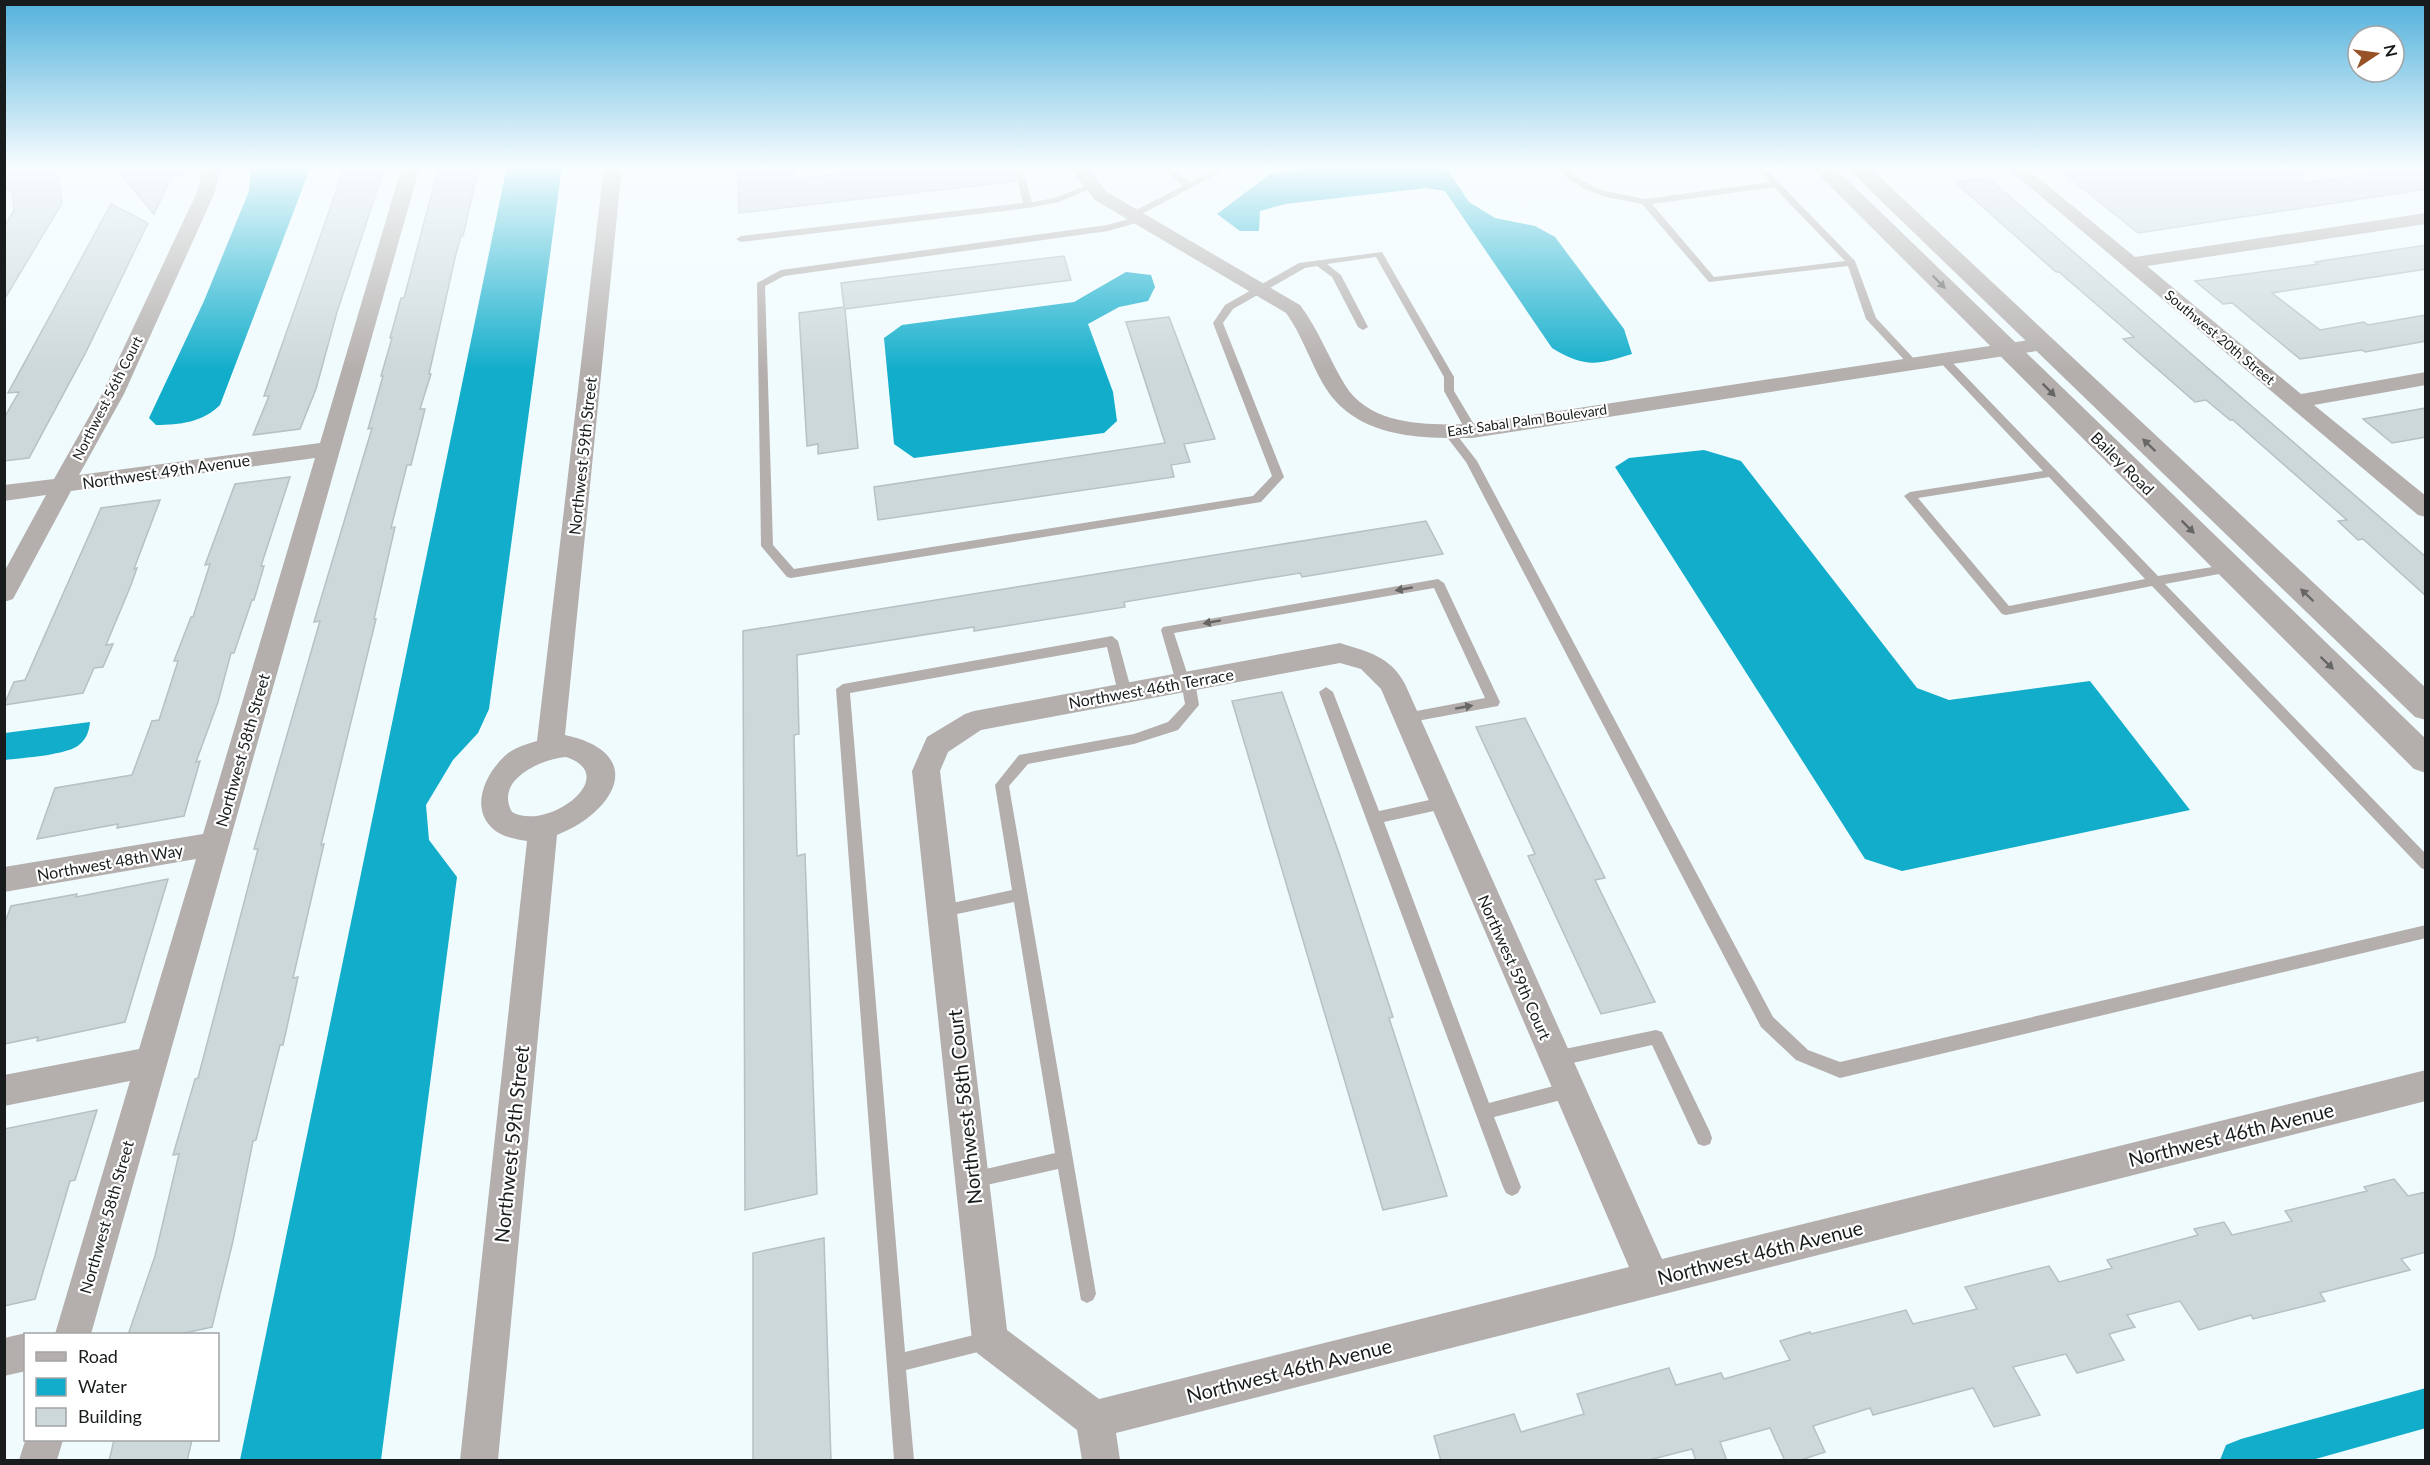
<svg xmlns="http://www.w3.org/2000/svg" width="2430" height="1465" font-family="Lato,sans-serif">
  <rect width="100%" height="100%" fill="#f0fbfe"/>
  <g fill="#11adcb">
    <path d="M 251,166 L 311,166 L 220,405 C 203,422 180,425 156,425 L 149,418 L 204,301 L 249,191 Z"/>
    <path d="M 507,166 L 562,166 L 489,709 L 478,733 L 453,760 L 426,805 L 429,840 L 457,877 L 381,1460 L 240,1460 Z"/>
    <path d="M 1320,166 L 1445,166 L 1469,202 L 1495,218 L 1535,226 L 1555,237 L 1624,329 L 1632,354 C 1597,365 1585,368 1552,348 L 1445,191 L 1426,188 L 1285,204 L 1260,211 L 1259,231 L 1240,231 L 1217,214 L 1270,174 Z"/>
    <path d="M 1126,272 L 1151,275 L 1155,287 L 1148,301 L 1119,307 L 1088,324 L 1113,392 L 1117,421 L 1104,433 L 914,458 L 894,444 L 884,338 L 902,325 L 1074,302 Z"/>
    <path d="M 1704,450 L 1741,461 L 1917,688 L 1949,700 L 2090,681 L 2190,810 L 1902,871 L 1865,859 L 1615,467 L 1629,458 Z"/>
    <path d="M 90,722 C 89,731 87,738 80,744 C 70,755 21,758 5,760 L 5,733 Z"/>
  </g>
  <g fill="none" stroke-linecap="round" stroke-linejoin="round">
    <path fill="#11adcb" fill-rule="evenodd" d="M 2426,1388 L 2426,1428 L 2312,1460 L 2220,1460 L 2226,1445 L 2241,1439 Z"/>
  </g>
  <g fill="#cdd8db" stroke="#b6c1c4" stroke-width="1.5">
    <path d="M 4,166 L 36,166 L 58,177 L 62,203 L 4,300 L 4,227 L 14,210 L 12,191 L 4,187 Z"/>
    <path d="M 114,166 L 188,166 L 189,173 L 171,178 L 154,214 Z"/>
    <path d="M 345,166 L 385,166 L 337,312 L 316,389 L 300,429 L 253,435 L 269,396 L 264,396 Z"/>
    <path d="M 439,166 L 479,166 L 463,236 L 461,236 L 455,258 L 429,374 L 431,374 L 420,409 L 425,409 L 411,465 L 407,465 L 391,528 L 395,527 L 374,619 L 376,619 L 321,845 L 324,844 L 293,978 L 298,977 L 283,1045 L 280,1045 L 256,1140 L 253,1141 L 233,1241 L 212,1327 L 176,1335 L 128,1335 L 155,1256 L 179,1154 L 173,1155 L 195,1079 L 198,1078 L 258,849 L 254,849 L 320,621 L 314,622 L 372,428 L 368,429 L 383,376 L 381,376 L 392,338 L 390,338 L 401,298 L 404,298 Z"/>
    <path d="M 738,166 L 795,166 L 796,179 L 911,166 L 1012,166 L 1015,181 L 739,213 Z"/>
    <path d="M 2055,166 L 2302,166 L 2303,183 L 2426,166 L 2426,189 L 2138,233 Z"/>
    <path d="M 1988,178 L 2426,557 L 2426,596 L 2363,539 L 2358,540 L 2338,521 L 2347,520 L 2233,420 L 2230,420 L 2206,400 L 2195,402 L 2123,339 L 2134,337 L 2059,272 L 2056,272 L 1955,182 Z"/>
    <path d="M 111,204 L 148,223 L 86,352 L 29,458 L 4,461 L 4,418 L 19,392 L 8,393 Z"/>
    <path d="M 2426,245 L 2426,269 L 2272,293 L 2320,330 L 2364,322 L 2368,325 L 2426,315 L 2426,341 L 2365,352 L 2362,350 L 2300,359 L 2232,303 L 2223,304 L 2195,281 L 2318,264 L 2315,262 Z"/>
    <path d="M 1064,256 L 1071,280 L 845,309 L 858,448 L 818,454 L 818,444 L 807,446 L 799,313 L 844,307 L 841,283 Z"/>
    <path d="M 1169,317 L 1215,439 L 1184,444 L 1190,462 L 1171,465 L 1174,477 L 878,520 L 874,487 L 1165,443 L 1126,322 Z"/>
    <path d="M 2426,408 L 2426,437 L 2392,443 L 2363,419 Z"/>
    <path d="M 290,477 L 261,566 L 264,566 L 254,600 L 252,600 L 234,653 L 231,653 L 218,702 L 196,762 L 200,761 L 184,816 L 117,828 L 118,824 L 37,839 L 55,788 L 132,775 L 152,721 L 159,720 L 178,661 L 174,661 L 191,617 L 193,617 L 210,564 L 205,565 L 235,484 Z"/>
    <path d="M 160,500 L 134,569 L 137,568 L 131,585 L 106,645 L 113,644 L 103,667 L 94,668 L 83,693 L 4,705 L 14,682 L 25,680 L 101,508 Z"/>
    <path d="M 1426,521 L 1443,554 L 1302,577 L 1300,573 L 1124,602 L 1125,607 L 974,631 L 974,627 L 797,655 L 799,734 L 794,735 L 797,856 L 805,854 L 817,1194 L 745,1210 L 743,631 Z"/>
    <path d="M 1282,692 L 1340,856 L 1393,1017 L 1389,1018 L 1447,1196 L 1383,1210 L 1232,701 Z"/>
    <path d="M 1525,718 L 1605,878 L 1595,880 L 1655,1002 L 1601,1014 L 1528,856 L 1535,854 L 1476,727 Z"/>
    <path d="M 168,879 L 125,1022 L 37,1041 L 38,1037 L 4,1044 L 4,925 L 11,906 L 77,894 L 76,897 Z"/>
    <path d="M 97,1110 L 75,1180 L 70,1181 L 35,1299 L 4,1306 L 4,1129 Z"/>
    <path d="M 2394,1179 L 2408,1196 L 2426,1192 L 2426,1252 L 2401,1259 L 2410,1270 L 2320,1293 L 2325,1301 L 2253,1319 L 2251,1315 L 2199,1330 L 2180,1301 L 2127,1315 L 2135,1327 L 2109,1334 L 2124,1360 L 2077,1373 L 2066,1354 L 2013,1367 L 2040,1415 L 1994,1427 L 1973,1388 L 1873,1415 L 1870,1408 L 1813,1426 L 1825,1452 L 1798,1461 L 1785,1461 L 1770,1428 L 1720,1442 L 1727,1461 L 1696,1461 L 1692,1449 L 1645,1461 L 1441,1461 L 1434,1436 L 1514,1414 L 1521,1432 L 1584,1414 L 1577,1394 L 1669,1368 L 1676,1385 L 1721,1373 L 1724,1379 L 1790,1360 L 1780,1341 L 1810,1332 L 1811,1334 L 1906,1310 L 1913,1324 L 1977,1309 L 1965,1287 L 2049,1266 L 2059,1282 L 2112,1268 L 2107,1260 L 2198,1235 L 2194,1229 L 2224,1222 L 2232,1235 L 2292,1221 L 2285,1211 L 2367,1191 L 2364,1187 Z"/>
    <path d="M 824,1238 L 831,1461 L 753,1461 L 753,1253 Z"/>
    <path d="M 114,1440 L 192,1440 L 187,1461 L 109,1461 Z"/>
  </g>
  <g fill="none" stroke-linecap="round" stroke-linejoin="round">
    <g fill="#b4afad" fill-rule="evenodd">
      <path d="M 1014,166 L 1022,166 L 1032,202 L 1054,198 L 1092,183 L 1097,186 L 1059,202 L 1028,208 L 741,242 L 736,239 L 741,236 L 1023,203 Z"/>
      <path d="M 1160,166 L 1169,166 L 1190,182 L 1212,171 L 1209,166 L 1217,166 L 1221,172 L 1136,217 L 1130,217 L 1130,213 L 1183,186 Z"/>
      <path d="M 1555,166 L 1564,166 L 1580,179 L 1601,190 L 1645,199 L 1770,182 L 1755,166 L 1763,166 L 1855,261 L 1876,318 L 1918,363 L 1913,366 L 1909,365 L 1866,319 L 1848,266 L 1709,282 L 1642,204 L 1606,197 L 1584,189 L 1564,176 ZM 1774,187 L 1845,261 L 1714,277 L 1652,204 Z"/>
      <path d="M 1140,216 L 1143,217 L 1143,221 L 1108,231 L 784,276 L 765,286 L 773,545 L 794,569 L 1253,496 L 1272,476 L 1213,323 L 1225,305 L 1299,263 L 1382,252 L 1454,377 L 1454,391 L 1478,431 L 1472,434 L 1466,431 L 1444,391 L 1444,377 L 1376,257 L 1327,264 L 1341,275 L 1368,327 L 1363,330 L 1358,327 L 1332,277 L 1317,266 L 1305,268 L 1233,309 L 1223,323 L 1284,477 L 1261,502 L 791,578 L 787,577 L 761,546 L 757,283 L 781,270 L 1107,225 Z"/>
      <path d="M 1943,356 L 1947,357 L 2158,576 L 2230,564 L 2234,565 L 2236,568 L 2234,571 L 2230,572 L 2165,584 L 2426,854 L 2426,870 L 2421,868 L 2152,586 L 2006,615 L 2002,614 L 1904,496 L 1910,492 L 2043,471 L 1939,361 L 1939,357 ZM 2049,477 L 2145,579 L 2009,606 L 1918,498 Z"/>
      <path d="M 1449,428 L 1453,430 L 1477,461 L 1773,1017 L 1808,1050 L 1840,1062 L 2426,925 L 2426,938 L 1840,1078 L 1796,1060 L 1761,1027 L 1466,462 L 1443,432 Z"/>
      <path d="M 1438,579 L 1444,583 L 1500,702 L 1498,706 L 1406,723 L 1401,722 L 1399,718 L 1401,714 L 1406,713 L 1485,698 L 1434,588 L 1174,633 L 1188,676 L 1193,678 L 1195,681 L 1199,705 L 1178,730 L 1134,744 L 1028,764 L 1009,786 L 1096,1294 L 1093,1300 L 1087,1303 L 1081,1300 L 1058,1169 L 973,1188 L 967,1186 L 964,1180 L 967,1174 L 973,1172 L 1055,1153 L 1014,902 L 943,917 L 938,916 L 936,911 L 938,906 L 943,905 L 1012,890 L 995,785 L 1019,755 L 1134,734 L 1168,722 L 1185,704 L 1182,687 L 1176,682 L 1161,630 L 1163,627 Z"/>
      <path d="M 1112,636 L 1118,641 L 1132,693 L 1125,698 L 1118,693 L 1107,647 L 850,693 L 905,1352 L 990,1331 L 997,1333 L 999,1340 L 997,1347 L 990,1349 L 906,1370 L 914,1460 L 894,1460 L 836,689 L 843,684 Z"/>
      <path d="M 1326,687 L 1333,692 L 1379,811 L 1443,797 L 1448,799 L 1450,803 L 1448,807 L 1443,809 L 1384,822 L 1489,1103 L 1569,1082 L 1575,1085 L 1577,1090 L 1575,1095 L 1569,1098 L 1494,1117 L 1521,1187 L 1518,1193 L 1512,1196 L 1506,1193 L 1503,1187 L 1319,692 Z"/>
      <path d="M 1656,1030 L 1662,1032 L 1710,1132 L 1712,1138 L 1710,1144 L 1704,1146 L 1698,1144 L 1652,1045 L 1555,1067 L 1549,1064 L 1547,1059 L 1549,1054 L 1555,1051 Z"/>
    </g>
    <g fill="#b4afad" fill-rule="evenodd">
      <path d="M 203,166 L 221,166 L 215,192 L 124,394 L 79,475 L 320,443 L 402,166 L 420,166 L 91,1334 L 55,1334 L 130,1081 L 4,1106 L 4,1075 L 139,1049 L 196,859 L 4,892 L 4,867 L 203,834 L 315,458 L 71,491 L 13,599 L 4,602 L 4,572 L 46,495 L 4,501 L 4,485 L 54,479 L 102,394 L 197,192 Z"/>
      <path d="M 604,166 L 622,166 L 565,735 C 648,753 616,812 557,835 L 498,1460 L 460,1460 L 527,841 C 516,839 501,837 492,828 C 469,806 487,771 507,754 C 516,747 527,744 537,741 ZM 566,757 C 623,776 547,832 512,812 C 494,780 541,759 566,757 Z"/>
      <path d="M 1068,166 L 1086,166 L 1107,192 L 1300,305 C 1319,330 1329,359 1345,385 C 1371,427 1429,425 1472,424 L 2043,338 L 2050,340 L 2053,344 L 2050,348 L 2043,350 L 1472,438 C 1416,439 1352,437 1322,382 C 1309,359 1302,335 1286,313 L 1095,200 Z"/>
      <path d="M 2005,166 L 2024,166 L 2135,257 L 2426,213 L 2426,224 L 2147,266 L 2301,394 L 2426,372 L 2426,385 L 2314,405 L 2426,496 L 2426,517 L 2418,515 Z"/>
      <path d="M 1340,643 C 1368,652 1390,656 1405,684 L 1662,1259 L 2426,1070 L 2426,1101 L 1116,1433 L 1120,1460 L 1082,1460 L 1077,1430 L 977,1353 L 972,1340 L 912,771 L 927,737 L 965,714 L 974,711 ZM 1340,663 L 1361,669 L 1381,689 L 1629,1267 L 1099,1399 L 1007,1330 L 940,771 L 948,752 L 981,730 Z"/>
      <path d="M 26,1333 L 29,1334 L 26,1334 L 26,1371 L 4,1376 L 4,1338 Z"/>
      <path d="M 26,1438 L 63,1440 L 57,1460 L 19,1460 Z"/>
    </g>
    <g fill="#b4afad" fill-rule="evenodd">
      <path d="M 1810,166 L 1833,166 L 2426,739 L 2426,773 L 2414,769 Z"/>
      <path d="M 1845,166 L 1868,166 L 2426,688 L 2426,720 L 2415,717 Z"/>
    </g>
  </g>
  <defs><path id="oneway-solid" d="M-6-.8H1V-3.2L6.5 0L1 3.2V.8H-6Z" transform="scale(1.5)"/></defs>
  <g fill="#666665">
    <use href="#oneway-solid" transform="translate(1939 282) rotate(45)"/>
    <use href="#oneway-solid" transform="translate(2049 390) rotate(45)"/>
    <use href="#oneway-solid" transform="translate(2149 445) rotate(-136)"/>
    <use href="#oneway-solid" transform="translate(2188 527) rotate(45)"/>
    <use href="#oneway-solid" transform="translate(1404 589) rotate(170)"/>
    <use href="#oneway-solid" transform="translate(2307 595) rotate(-136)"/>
    <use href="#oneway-solid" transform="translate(1212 622) rotate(170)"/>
    <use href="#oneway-solid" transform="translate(2327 663) rotate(44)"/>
    <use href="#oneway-solid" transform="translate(1464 707) rotate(-10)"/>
  </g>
  <linearGradient id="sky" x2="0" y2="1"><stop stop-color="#52b1dc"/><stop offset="0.45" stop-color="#f8fdff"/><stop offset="1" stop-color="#f8fdff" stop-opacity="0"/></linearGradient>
  <rect width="2430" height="371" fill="url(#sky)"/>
  <g text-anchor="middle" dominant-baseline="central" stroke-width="4.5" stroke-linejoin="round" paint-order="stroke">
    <g font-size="14" fill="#181c1d" stroke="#fff">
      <text transform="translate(2220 337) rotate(40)">Southwest 20th Street</text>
      <text transform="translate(107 398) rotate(-63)">Northwest 56th Court</text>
      <text transform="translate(1527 420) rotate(-8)">East Sabal Palm Boulevard</text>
    </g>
    <g font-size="16" fill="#181c1d" stroke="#fff">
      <text transform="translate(582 456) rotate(-84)">Northwest 59th Street</text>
      <text transform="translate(2123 463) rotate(45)">Bailey Road</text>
      <text transform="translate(166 471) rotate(-8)">Northwest 49th Avenue</text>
      <text transform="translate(1151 688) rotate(-10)">Northwest 46th Terrace</text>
      <text transform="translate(242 750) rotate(-74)">Northwest 58th Street</text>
      <text transform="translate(110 862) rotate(-10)">Northwest 48th Way</text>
      <text transform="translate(1515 967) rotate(66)">Northwest 59th Court</text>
      <text transform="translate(106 1217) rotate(-74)">Northwest 58th Street</text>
    </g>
    <g font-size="20" fill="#181c1d" stroke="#fff">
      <text transform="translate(964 1107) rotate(-96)">Northwest 58th Court</text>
      <text transform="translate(2231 1134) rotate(-14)">Northwest 46th Avenue</text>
      <text transform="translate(511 1144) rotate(-84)">Northwest 59th Street</text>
      <text transform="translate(1760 1252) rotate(-14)">Northwest 46th Avenue</text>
      <text transform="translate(1289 1370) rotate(-14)">Northwest 46th Avenue</text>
    </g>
  </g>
  <rect width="2430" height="1465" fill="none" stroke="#181c1d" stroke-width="12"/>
  <rect x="24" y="1333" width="195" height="108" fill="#ffffff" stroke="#a3a4a5" stroke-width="1.5"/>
  <rect x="36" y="1352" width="30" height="9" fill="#b4afad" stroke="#a3a4a5" stroke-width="1.5"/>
  <text x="78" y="1363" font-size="18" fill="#181c1d">Road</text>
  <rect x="36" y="1378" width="30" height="18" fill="#11adcb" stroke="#a3a4a5" stroke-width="1.5"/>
  <text x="78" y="1393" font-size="18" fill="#181c1d">Water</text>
  <rect x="36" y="1408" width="30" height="18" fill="#cdd8db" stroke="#a3a4a5" stroke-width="1.5"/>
  <text x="78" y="1423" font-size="18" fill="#181c1d">Building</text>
  <g transform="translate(2376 54) rotate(77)"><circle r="28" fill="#ffffff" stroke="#a3a4a5" stroke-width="1.5"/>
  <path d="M0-4.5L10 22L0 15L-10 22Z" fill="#985228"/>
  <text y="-9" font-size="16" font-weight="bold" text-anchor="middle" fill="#181c1d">N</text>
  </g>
</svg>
